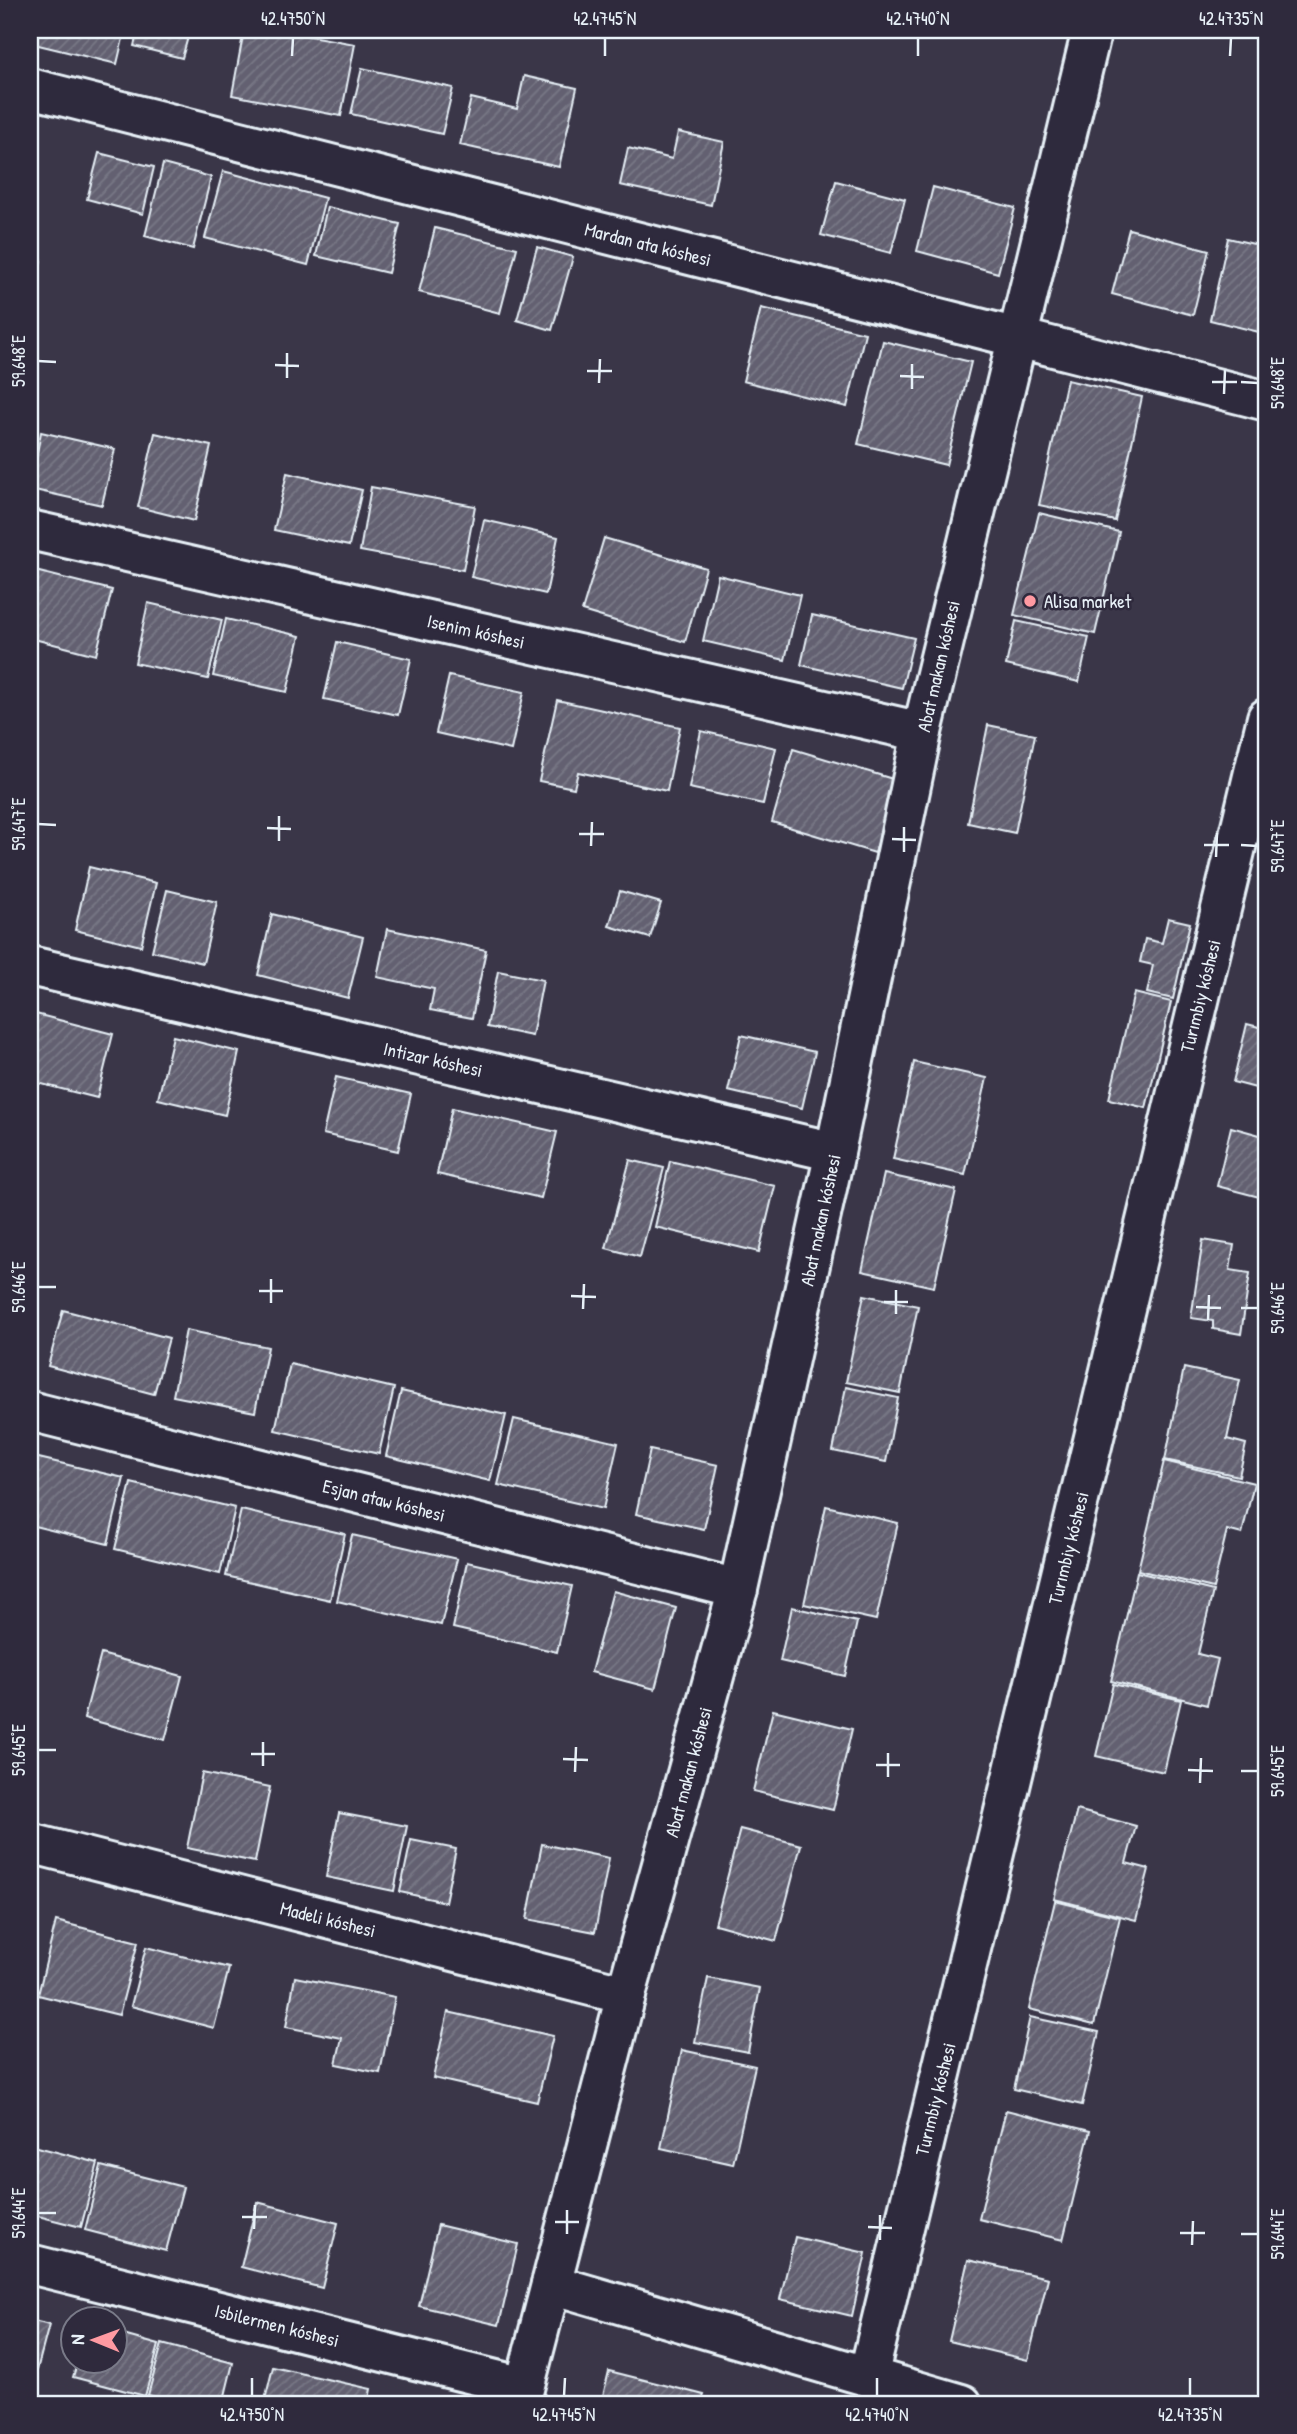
<svg xmlns="http://www.w3.org/2000/svg" width="1297" height="2434" font-family="'Patrick Hand',sans-serif">
  <defs>
    <pattern id="building-hatch" width="6" height="6" patternUnits="userSpaceOnUse" patternTransform="scale(1.75)"><rect width="6" height="6" fill="#636171"/><path d="M-1 1l2-2M0 6l6-6M5 7l2-2" fill="none" stroke="#797886"/></pattern>
  </defs>
  <rect width="100%" height="100%" fill="#3a3648"/>
  <filter id="ink" filterUnits="userSpaceOnUse"><feTurbulence type="fractalNoise" baseFrequency=".0143" numOctaves="2"/><feDisplacementMap in="SourceGraphic" scale="14" xChannelSelector="R" yChannelSelector="G"/><feConvolveMatrix kernelMatrix="1 2 1 2 8 2 1 2 1" color-interpolation-filters="sRGB"/></filter>
  <g filter="url(#ink)">
    <g fill="url(#building-hatch)" stroke="#e8f1f8" stroke-width="2">
      <path d="M 30,30 L 125,30 L 117,64 L 30,43 Z"/>
      <path d="M 138,30 L 190,30 L 182,58 L 134,46 Z"/>
      <path d="M 244,30 L 277,30 L 355,44 L 341,116 L 232,95 Z"/>
      <path d="M 362,68 L 453,88 L 442,134 L 351,114 Z"/>
      <path d="M 524,76 L 577,88 L 559,167 L 460,145 L 471,98 L 517,109 Z"/>
      <path d="M 678,132 L 724,142 L 711,205 L 620,185 L 628,148 L 672,159 Z"/>
      <path d="M 99,153 L 154,167 L 143,214 L 87,199 Z"/>
      <path d="M 163,164 L 211,177 L 193,249 L 145,236 Z"/>
      <path d="M 223,171 L 325,198 L 308,265 L 205,238 Z"/>
      <path d="M 836,181 L 905,199 L 891,253 L 821,235 Z"/>
      <path d="M 933,187 L 1015,208 L 998,273 L 917,251 Z"/>
      <path d="M 327,207 L 400,224 L 388,273 L 316,256 Z"/>
      <path d="M 435,228 L 517,248 L 500,313 L 419,292 Z"/>
      <path d="M 1129,229 L 1209,250 L 1193,315 L 1112,294 Z"/>
      <path d="M 1228,238 L 1267,247 L 1267,334 L 1210,320 Z"/>
      <path d="M 537,247 L 573,257 L 552,330 L 517,320 Z"/>
      <path d="M 30,257 L 41,259 L 32,308 L 30,308 Z"/>
      <path d="M 761,308 L 865,333 L 847,407 L 743,381 Z"/>
      <path d="M 883,341 L 971,362 L 946,465 L 858,444 Z"/>
      <path d="M 1067,380 L 1142,397 L 1115,521 L 1039,505 Z"/>
      <path d="M 41,432 L 115,449 L 102,505 L 30,489 Z"/>
      <path d="M 155,433 L 211,446 L 194,521 L 138,507 Z"/>
      <path d="M 287,473 L 362,490 L 349,546 L 274,530 Z"/>
      <path d="M 371,487 L 475,506 L 463,570 L 360,551 Z"/>
      <path d="M 1039,513 L 1119,532 L 1095,634 L 1014,615 Z"/>
      <path d="M 484,520 L 558,537 L 546,594 L 471,577 Z"/>
      <path d="M 604,538 L 706,568 L 685,642 L 582,611 Z"/>
      <path d="M 31,570 L 112,590 L 96,655 L 30,638 Z"/>
      <path d="M 718,575 L 800,595 L 785,660 L 703,641 Z"/>
      <path d="M 148,603 L 222,620 L 208,679 L 135,663 Z"/>
      <path d="M 812,615 L 914,638 L 902,688 L 801,665 Z"/>
      <path d="M 226,619 L 300,636 L 287,692 L 213,676 Z"/>
      <path d="M 1016,621 L 1089,637 L 1079,682 L 1006,665 Z"/>
      <path d="M 337,642 L 411,659 L 398,715 L 324,699 Z"/>
      <path d="M 449,676 L 524,692 L 511,750 L 436,733 Z"/>
      <path d="M 557,700 L 680,727 L 667,791 L 578,772 L 574,788 L 539,781 Z"/>
      <path d="M 988,725 L 1035,735 L 1015,833 L 968,823 Z"/>
      <path d="M 701,731 L 776,748 L 763,804 L 689,788 Z"/>
      <path d="M 793,749 L 896,780 L 875,853 L 772,822 Z"/>
      <path d="M 89,867 L 156,883 L 141,946 L 75,930 Z"/>
      <path d="M 167,890 L 217,902 L 203,963 L 152,951 Z"/>
      <path d="M 620,891 L 661,903 L 650,938 L 609,926 Z"/>
      <path d="M 272,914 L 363,937 L 348,998 L 258,975 Z"/>
      <path d="M 1168,918 L 1190,923 L 1173,999 L 1147,993 L 1153,965 L 1140,962 L 1145,939 L 1162,943 Z"/>
      <path d="M 387,929 L 486,950 L 472,1018 L 430,1010 L 434,989 L 377,977 Z"/>
      <path d="M 498,971 L 543,980 L 532,1036 L 487,1027 Z"/>
      <path d="M 1134,993 L 1171,1002 L 1146,1108 L 1109,1099 Z"/>
      <path d="M 32,1013 L 113,1034 L 97,1098 L 30,1081 Z"/>
      <path d="M 1247,1024 L 1267,1029 L 1267,1091 L 1233,1082 Z"/>
      <path d="M 741,1035 L 815,1052 L 802,1108 L 728,1091 Z"/>
      <path d="M 173,1036 L 239,1052 L 225,1115 L 158,1099 Z"/>
      <path d="M 914,1062 L 987,1078 L 965,1175 L 893,1159 Z"/>
      <path d="M 336,1077 L 411,1094 L 398,1151 L 323,1134 Z"/>
      <path d="M 452,1108 L 557,1132 L 541,1198 L 437,1174 Z"/>
      <path d="M 1231,1127 L 1267,1137 L 1267,1199 L 1217,1186 Z"/>
      <path d="M 630,1160 L 664,1168 L 640,1257 L 606,1248 Z"/>
      <path d="M 670,1161 L 775,1186 L 759,1252 L 655,1227 Z"/>
      <path d="M 884,1174 L 956,1190 L 934,1287 L 862,1271 Z"/>
      <path d="M 1203,1240 L 1234,1245 L 1230,1270 L 1250,1273 L 1241,1334 L 1213,1329 L 1213,1321 L 1191,1318 Z"/>
      <path d="M 864,1295 L 918,1306 L 900,1393 L 846,1382 Z"/>
      <path d="M 63,1310 L 169,1338 L 154,1394 L 48,1366 Z"/>
      <path d="M 186,1330 L 268,1347 L 255,1412 L 173,1396 Z"/>
      <path d="M 290,1364 L 394,1388 L 379,1454 L 275,1430 Z"/>
      <path d="M 1184,1368 L 1240,1380 L 1227,1439 L 1246,1444 L 1239,1476 L 1165,1460 Z"/>
      <path d="M 846,1387 L 898,1398 L 886,1462 L 833,1451 Z"/>
      <path d="M 401,1391 L 506,1415 L 490,1481 L 386,1456 Z"/>
      <path d="M 514,1419 L 618,1443 L 603,1509 L 498,1485 Z"/>
      <path d="M 650,1450 L 718,1465 L 704,1529 L 636,1514 Z"/>
      <path d="M 30,1456 L 124,1478 L 108,1544 L 30,1525 Z"/>
      <path d="M 1164,1461 L 1254,1483 L 1242,1534 L 1227,1530 L 1213,1588 L 1138,1570 Z"/>
      <path d="M 131,1483 L 235,1508 L 220,1574 L 115,1549 Z"/>
      <path d="M 826,1506 L 898,1523 L 876,1620 L 804,1604 Z"/>
      <path d="M 241,1510 L 345,1534 L 330,1600 L 226,1576 Z"/>
      <path d="M 352,1535 L 457,1559 L 441,1625 L 337,1601 Z"/>
      <path d="M 467,1562 L 572,1586 L 557,1652 L 453,1628 Z"/>
      <path d="M 1137,1572 L 1213,1591 L 1198,1654 L 1218,1659 L 1207,1705 L 1111,1681 Z"/>
      <path d="M 613,1591 L 676,1608 L 655,1689 L 591,1672 Z"/>
      <path d="M 792,1607 L 857,1622 L 845,1676 L 780,1661 Z"/>
      <path d="M 101,1654 L 182,1676 L 165,1740 L 84,1718 Z"/>
      <path d="M 1113,1684 L 1181,1700 L 1164,1772 L 1096,1756 Z"/>
      <path d="M 773,1710 L 852,1729 L 833,1810 L 753,1791 Z"/>
      <path d="M 202,1773 L 270,1787 L 255,1862 L 187,1848 Z"/>
      <path d="M 1077,1810 L 1136,1826 L 1126,1863 L 1149,1869 L 1136,1920 L 1054,1899 Z"/>
      <path d="M 339,1813 L 407,1826 L 394,1891 L 326,1877 Z"/>
      <path d="M 740,1829 L 801,1845 L 776,1941 L 715,1924 Z"/>
      <path d="M 411,1840 L 456,1849 L 445,1902 L 400,1892 Z"/>
      <path d="M 542,1844 L 609,1858 L 595,1932 L 527,1919 Z"/>
      <path d="M 1055,1901 L 1120,1917 L 1094,2025 L 1029,2009 Z"/>
      <path d="M 56,1921 L 138,1942 L 119,2015 L 38,1995 Z"/>
      <path d="M 146,1947 L 229,1968 L 214,2028 L 131,2006 Z"/>
      <path d="M 295,1977 L 395,1997 L 380,2073 L 336,2064 L 342,2038 L 286,2027 Z"/>
      <path d="M 708,1978 L 760,1988 L 748,2052 L 695,2042 Z"/>
      <path d="M 448,2012 L 553,2036 L 537,2102 L 433,2078 Z"/>
      <path d="M 1030,2017 L 1099,2032 L 1082,2105 L 1014,2089 Z"/>
      <path d="M 682,2050 L 755,2066 L 733,2164 L 661,2148 Z"/>
      <path d="M 1006,2110 L 1090,2131 L 1063,2240 L 979,2219 Z"/>
      <path d="M 30,2145 L 98,2163 L 81,2227 L 30,2214 Z"/>
      <path d="M 101,2166 L 183,2187 L 166,2251 L 85,2230 Z"/>
      <path d="M 257,2202 L 338,2223 L 322,2288 L 241,2267 Z"/>
      <path d="M 438,2225 L 518,2244 L 499,2325 L 419,2306 Z"/>
      <path d="M 795,2237 L 866,2253 L 852,2316 L 780,2299 Z"/>
      <path d="M 968,2260 L 1048,2278 L 1028,2360 L 949,2341 Z"/>
      <path d="M 30,2320 L 49,2325 L 32,2389 L 30,2389 Z"/>
      <path d="M 116,2333 L 159,2345 L 145,2396 L 73,2377 L 78,2360 L 116,2360 Z"/>
      <path d="M 162,2344 L 233,2363 L 223,2404 L 182,2404 L 148,2395 Z"/>
      <path d="M 273,2367 L 371,2389 L 368,2404 L 264,2404 Z"/>
      <path d="M 609,2371 L 704,2395 L 701,2404 L 601,2404 Z"/>
      <path d="M 387,2399 L 412,2404 L 386,2404 Z"/>
    </g>
    <g fill="none" stroke-linecap="round" stroke-linejoin="round">
      <g stroke="#e8f1f8" stroke-width="44">
        <g id="minor">
          <path d="M 30,88 L 1267,401"/>
          <path d="M 30,530 L 922,732"/>
          <path d="M 30,966 L 835,1152"/>
          <path d="M 30,1411 L 738,1589"/>
          <path d="M 30,1843 L 626,1995"/>
          <path d="M 30,2264 L 524,2387"/>
          <path d="M 551,2284 L 962,2404"/>
          <path d="M 868,2377 L 1267,718"/>
          <path d="M 520,2404 L 626,1995 L 738,1589 L 835,1152 L 922,732 L 1092,30"/>
        </g>
      </g>
      <use href="#minor" stroke="#2f2a3d" stroke-width="38"/>
    </g>
  </g>
  <path fill="none" stroke="#e8f1f8" stroke-width="2.5" d="M 292,56 L 293,38M 605,56 L 605,38M 918,56 L 918,38M 1230,56 L 1231,38M 38,361 L 56,362M 275,365 L 299,366M 587,371 L 612,371M 900,376 L 924,377M 287,378 L 287,353M 1212,382 L 1237,382M 1241,382 L 1258,383M 599,383 L 600,359M 912,389 L 912,364M 1224,394 L 1225,370M 38,824 L 56,825M 267,828 L 291,829M 579,834 L 604,834M 892,839 L 916,840M 279,841 L 279,816M 1204,845 L 1229,845M 1241,845 L 1258,846M 591,846 L 592,822M 904,852 L 904,827M 1216,857 L 1217,833M 38,1287 L 56,1287M 259,1291 L 283,1291M 571,1296 L 596,1297M 884,1302 L 908,1302M 271,1303 L 271,1279M 1196,1307 L 1221,1308M 1241,1308 L 1258,1308M 583,1309 L 584,1284M 896,1314 L 896,1290M 1208,1320 L 1209,1295M 38,1750 L 56,1750M 251,1754 L 275,1754M 563,1759 L 588,1760M 876,1765 L 900,1765M 263,1766 L 263,1742M 1188,1770 L 1213,1771M 1241,1771 L 1258,1771M 575,1772 L 576,1747M 888,1777 L 888,1753M 1200,1783 L 1201,1758M 38,2213 L 56,2213M 242,2217 L 267,2217M 555,2222 L 579,2222M 868,2227 L 892,2228M 254,2229 L 255,2205M 1180,2233 L 1205,2233M 567,2234 L 567,2210M 1241,2234 L 1258,2234M 880,2240 L 880,2215M 1192,2245 L 1193,2221M 252,2396 L 252,2378M 564,2396 L 565,2378M 877,2396 L 877,2378M 1190,2396 L 1190,2378"/>
  <circle fill="#ff9aa2" stroke="#2f2a3d" stroke-width="2.5" cx="1030" cy="601" r="7"/>
  <g text-anchor="middle" dominant-baseline="central" stroke-width="5" stroke-linejoin="round" paint-order="stroke">
    <g font-size="19" fill="#e8f1f8" stroke="#2f2a3d">
      <text transform="translate(648 244) rotate(14)">Mardan ata kóshesi</text>
      <text transform="translate(476 631) rotate(13)">Isenim kóshesi</text>
      <text transform="translate(938 666) rotate(-77)">Abat makan kóshesi</text>
      <text transform="translate(1200 996) rotate(-76)">Turımbiy kóshesi</text>
      <text transform="translate(433 1059) rotate(13)">Intizar kóshesi</text>
      <text transform="translate(820 1220) rotate(-78)">Abat makan kóshesi</text>
      <text transform="translate(384 1500) rotate(14)">Esjan ataw kóshesi</text>
      <text transform="translate(1068 1548) rotate(-76)">Turımbiy kóshesi</text>
      <text transform="translate(688 1772) rotate(-75)">Abat makan kóshesi</text>
      <text transform="translate(328 1919) rotate(14)">Madeli kóshesi</text>
      <text transform="translate(935 2099) rotate(-76)">Turımbiy kóshesi</text>
      <text transform="translate(277 2325) rotate(14)">Isbilermen kóshesi</text>
    </g>
    <g font-size="19" fill="#e8f1f8" stroke="#2f2a3d" text-anchor="start">
      <text x="1044" y="601">Alisa market</text>
    </g>
  </g>
  <rect width="1297" height="2434" fill="none" stroke="#2f2a3d" stroke-width="77"/>
  <g transform="translate(94 2340) rotate(271)"><circle r="33" fill="#2f2a3d" stroke="#797a88" stroke-width="2"/>
  <path d="M0-5L12 26L0 18L-12 26Z" fill="#ff9aa2"/>
  <text y="-10" font-size="19" font-weight="bold" text-anchor="middle" fill="#e8f1f8">N</text>
  </g>
  <rect x="38" y="38" width="1220" height="2358" fill="none" stroke="#e8f1f8" stroke-width="2.5"/>
  <g font-size="18" text-anchor="middle" fill="#e8f1f8">
    <text x="293" y="25">42.4750°N</text>
    <text x="605" y="25">42.4745°N</text>
    <text x="918" y="25">42.4740°N</text>
    <text x="1231" y="25">42.4735°N</text>
    <text transform="translate(19 361) rotate(-90)" y="6">59.648°E</text>
    <text transform="translate(1278 383) rotate(-90)" y="6">59.648°E</text>
    <text transform="translate(19 824) rotate(-90)" y="6">59.647°E</text>
    <text transform="translate(1278 846) rotate(-90)" y="6">59.647°E</text>
    <text transform="translate(19 1287) rotate(-90)" y="6">59.646°E</text>
    <text transform="translate(1278 1308) rotate(-90)" y="6">59.646°E</text>
    <text transform="translate(19 1750) rotate(-90)" y="6">59.645°E</text>
    <text transform="translate(1278 1771) rotate(-90)" y="6">59.645°E</text>
    <text transform="translate(19 2213) rotate(-90)" y="6">59.644°E</text>
    <text transform="translate(1278 2234) rotate(-90)" y="6">59.644°E</text>
    <text x="252" y="2421">42.4750°N</text>
    <text x="564" y="2421">42.4745°N</text>
    <text x="877" y="2421">42.4740°N</text>
    <text x="1190" y="2421">42.4735°N</text>
  </g>
</svg>
